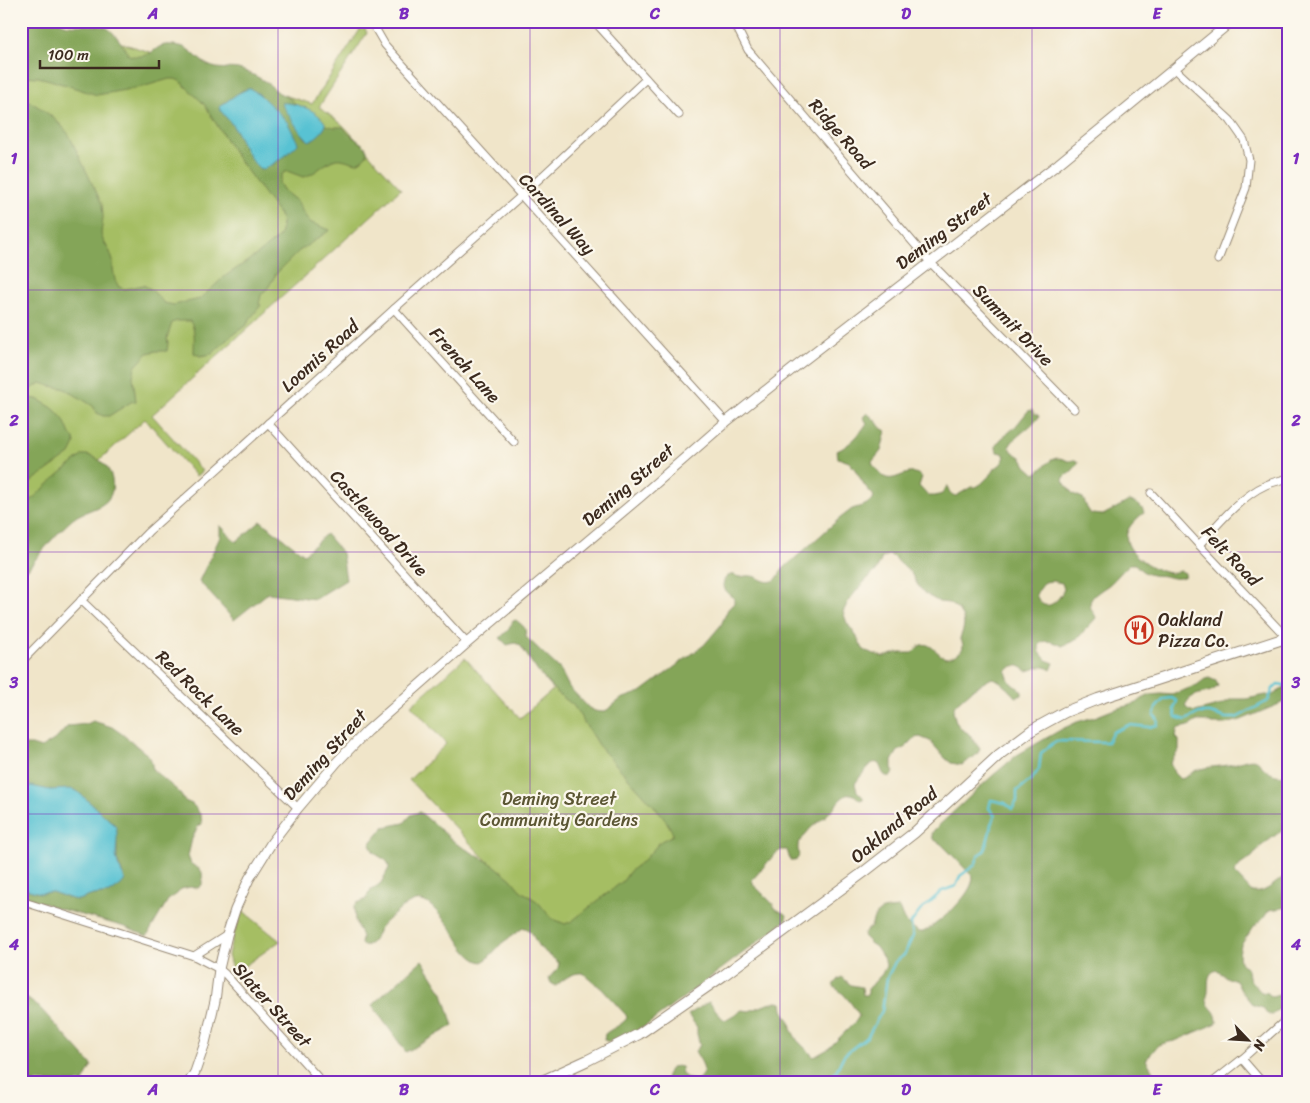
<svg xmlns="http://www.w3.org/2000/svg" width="1310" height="1103" font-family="Sriracha,sans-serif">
  <rect width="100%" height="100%" fill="#fbf7ec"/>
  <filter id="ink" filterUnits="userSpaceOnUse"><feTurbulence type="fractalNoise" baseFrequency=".02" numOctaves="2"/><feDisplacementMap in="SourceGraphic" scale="10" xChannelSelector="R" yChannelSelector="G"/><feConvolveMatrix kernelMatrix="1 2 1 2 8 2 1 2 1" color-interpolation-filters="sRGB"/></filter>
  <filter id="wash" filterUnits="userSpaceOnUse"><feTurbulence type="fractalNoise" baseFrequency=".0096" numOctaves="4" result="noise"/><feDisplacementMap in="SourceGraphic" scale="20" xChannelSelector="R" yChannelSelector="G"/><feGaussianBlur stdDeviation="1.12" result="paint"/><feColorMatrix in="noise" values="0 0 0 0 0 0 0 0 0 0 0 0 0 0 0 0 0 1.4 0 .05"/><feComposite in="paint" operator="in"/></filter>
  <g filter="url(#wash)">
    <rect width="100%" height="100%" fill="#f0e5c9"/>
    <g fill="#a5be63" stroke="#707440">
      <path d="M 21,21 L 53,21 L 312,104 L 363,25 L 367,33 L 319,107 L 343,125 L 401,189 L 152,415 L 202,471 L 196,476 L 145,419 L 76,481 L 21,537 Z"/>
      <path d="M 465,658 L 520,718 L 562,682 L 781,918 L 640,1019 L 409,780 L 446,744 L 411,705 Z"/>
      <path d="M 243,911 L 280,941 L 233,974 L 228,955 L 233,936 Z"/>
    </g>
    <g fill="#84a559" stroke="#60683c" fill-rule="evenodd">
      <path d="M 21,21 C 31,21 48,19 57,21 C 60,22 64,24 68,25 C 80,26 95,24 107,28 C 114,31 125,48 129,55 C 138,58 147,56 155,50 C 156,49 159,47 161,46 C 167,44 174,45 180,46 C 189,47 198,60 208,65 C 220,71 227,67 238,69 C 247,71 265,80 272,87 C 275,89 277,92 281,94 C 287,98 293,98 295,105 L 281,103 L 306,139 L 312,140 L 323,130 L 326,125 L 333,127 L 343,127 C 345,129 346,132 349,134 C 359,143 380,150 357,163 C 350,162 343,158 336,159 C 326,161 315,175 303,177 L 287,171 L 282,174 L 279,183 L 284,191 L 298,202 L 301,209 L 309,222 L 330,230 L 299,251 L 276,274 L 268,288 L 261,295 L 259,304 L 261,305 L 250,319 L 246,326 L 233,334 L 212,354 L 200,356 L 194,353 C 194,342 196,330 190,321 L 177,321 L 172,323 L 167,338 L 168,343 L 167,351 L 156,351 L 148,353 L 135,367 L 133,377 L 136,401 L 131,402 L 109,416 L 103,416 L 97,413 L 93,406 L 67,390 L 62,388 L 50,386 L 41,383 L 28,391 L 27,394 L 29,398 L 37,399 L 51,407 L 56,411 L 64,420 L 70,434 L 74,439 L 75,444 L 70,454 L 21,489 L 21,97 C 38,105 59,120 69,135 L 102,204 L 103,217 L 101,234 L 103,240 L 110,252 L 113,261 L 113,269 L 115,280 L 119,287 L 125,289 L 143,285 L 151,289 L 164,303 L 174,305 L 200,299 L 224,277 L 258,254 L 279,237 L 281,231 L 282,222 L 279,214 L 236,156 L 204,104 L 180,81 L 175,79 L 169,79 L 142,87 L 97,95 L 50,80 L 38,77 L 21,76 ZM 251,89 L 259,94 L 288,123 L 297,145 L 275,163 L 262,170 C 251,163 240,138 233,126 C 229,119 222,115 220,106 L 243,90 Z"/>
      <path d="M 1032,410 L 1034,413 L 1038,415 L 1039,417 C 1031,428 1014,436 1009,447 L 1013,452 L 1021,457 L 1026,466 L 1035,474 C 1048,466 1051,452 1068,461 C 1073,461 1074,458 1078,462 L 1078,464 L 1071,472 L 1064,477 L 1063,481 L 1073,494 L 1083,498 L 1087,508 L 1091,514 L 1103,515 L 1129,501 C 1135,502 1143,506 1144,513 C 1139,516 1130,525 1128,530 C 1119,550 1153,571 1170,573 C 1173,574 1178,571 1181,571 L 1185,573 L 1185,576 C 1179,580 1171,578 1165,576 C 1161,575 1156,576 1152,575 C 1145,574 1139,569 1135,564 L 1130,564 C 1122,570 1117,578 1110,584 C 1104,589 1091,595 1090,603 C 1089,608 1095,613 1096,618 L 1076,640 L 1062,646 C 1058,643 1046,639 1041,643 C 1039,644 1039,649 1039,651 L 1046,660 L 1054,663 L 1051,670 C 1040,663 1038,669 1027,671 C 1019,665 1015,663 1006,671 C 1007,675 1009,682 1013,685 C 1017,688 1018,686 1022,692 L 1022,695 L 1017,697 C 1007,692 1005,681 992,678 L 974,688 L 955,705 L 953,711 L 956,722 L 961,729 L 968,733 L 980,749 C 976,759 969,758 962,765 L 951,763 L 945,758 L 930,741 L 920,737 L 915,738 L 906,747 L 898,751 L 892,761 L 892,768 L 894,772 L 891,776 C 881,778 883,769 878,763 C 876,763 874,762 873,763 C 870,764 857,780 855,784 L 857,791 L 863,797 L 863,799 L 860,800 C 857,798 855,794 850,794 C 840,796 836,806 830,812 C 821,821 810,826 804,837 C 802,839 800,841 799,843 C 795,850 805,861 790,860 L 787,850 L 781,850 L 774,855 L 753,879 L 752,880 L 754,885 L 772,903 L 776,909 L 787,915 L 786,919 L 783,923 L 640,1030 L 618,1040 L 608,1042 L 604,1039 L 605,1034 C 612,1028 621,1026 627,1018 L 626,1015 L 602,989 L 583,973 C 572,972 564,979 556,986 L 551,983 L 549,978 L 558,968 L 559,963 L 539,947 L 532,934 L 526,928 L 523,928 L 502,943 L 487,959 L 482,962 C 465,958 457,934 447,923 C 428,902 422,891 397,912 C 392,916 383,923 380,928 C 375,936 374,945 363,946 L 361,944 L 362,937 L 355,920 L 354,907 L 357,903 L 365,900 L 370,891 L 381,883 L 389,868 C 389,858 380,859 374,852 C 373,851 371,847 370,844 L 384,827 L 404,823 L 411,815 L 419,812 L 421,813 L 457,844 L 494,865 L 511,879 L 520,890 L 538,902 L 551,918 L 565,924 L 572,921 L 623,881 L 630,871 L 644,860 L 661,841 L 673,835 C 672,829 666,822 663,816 L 598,745 L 577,711 L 573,705 L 556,692 L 538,672 L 520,645 L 515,643 L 507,645 L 500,638 L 509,629 L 513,621 L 516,620 C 525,628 525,625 526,637 L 560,669 L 569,687 L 589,708 L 595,711 L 602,712 L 607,710 L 621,699 L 641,692 L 704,645 L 721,625 L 728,609 L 734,603 L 734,598 C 729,595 725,592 724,586 C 722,581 726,576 731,575 C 735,574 735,576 739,577 C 743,577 747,575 751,576 C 758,576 764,584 773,581 C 777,580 780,573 783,569 L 839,519 L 852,509 L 865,505 L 873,500 L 874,497 L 873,495 L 865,486 L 854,468 L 849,462 L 838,458 L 837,451 C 849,446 860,434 867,423 L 863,417 L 867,413 L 876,421 L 881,428 L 886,431 L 881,451 L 872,462 C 873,467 876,468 879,472 C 892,490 907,463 922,477 L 919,486 L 928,496 L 935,496 L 942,494 L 947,486 L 948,486 C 948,491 951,495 956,496 L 971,487 L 976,487 L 981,484 L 993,472 L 994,469 L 1001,464 L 1005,457 L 1003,453 L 997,452 L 996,448 L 996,445 L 1001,439 L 1015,427 L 1028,411 ZM 889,555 L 892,556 L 911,573 L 917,584 L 924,593 L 939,602 L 949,603 L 958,610 L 963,618 L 964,624 L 963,630 L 960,638 C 961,640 963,643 963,646 C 963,653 952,657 946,658 C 937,655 929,638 918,647 C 916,649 914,651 912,653 L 897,653 L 883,657 L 866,651 L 863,649 L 857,637 L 847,623 L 843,612 L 849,600 L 865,581 L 876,571 L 882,558 ZM 1052,581 L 1062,583 L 1064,589 C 1058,603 1043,615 1036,594 L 1045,582 Z"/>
      <path d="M 83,455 C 89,454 98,459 103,463 C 112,471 116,487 109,498 C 102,509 84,510 73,519 C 61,529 49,543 39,555 C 33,562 28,570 21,576 L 21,508 L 28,503 L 56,477 Z"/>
      <path d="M 261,521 L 304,554 L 326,534 L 342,553 L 346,580 L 315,599 L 268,593 L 234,620 L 199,581 L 220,537 L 220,525 L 236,542 Z"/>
      <path d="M 1209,678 L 1216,681 L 1218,686 C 1209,697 1192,689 1185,706 L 1189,710 L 1195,712 L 1218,706 L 1232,699 L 1246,699 L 1266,695 L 1271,696 L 1284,688 L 1289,683 L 1289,700 L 1241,720 L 1225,724 L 1212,724 L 1205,721 L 1197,721 L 1189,726 L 1179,728 L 1177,730 L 1176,737 L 1179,740 L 1179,750 L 1170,763 L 1174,773 L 1180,779 C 1187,778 1191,772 1197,770 C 1209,766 1221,767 1233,764 C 1239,763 1249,757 1256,760 C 1258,760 1260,763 1261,765 C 1269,774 1277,778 1289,774 L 1289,825 L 1260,847 L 1252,857 L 1240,865 L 1234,873 L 1252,892 C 1264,894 1273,885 1282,878 L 1289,879 L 1289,907 L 1269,910 L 1263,919 L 1254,926 L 1241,945 L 1239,954 L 1240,962 L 1248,970 L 1249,977 L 1251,981 L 1261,992 L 1268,993 L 1272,997 L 1279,995 L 1285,997 L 1287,1000 C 1281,1005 1277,1014 1270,1015 L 1266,1013 L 1263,1008 L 1253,1005 L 1243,993 L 1236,981 L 1228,978 L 1216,970 C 1206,974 1209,983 1208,992 C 1208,995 1206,996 1207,1000 C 1208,1009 1217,1009 1217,1022 L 1215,1024 L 1175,1041 L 1169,1042 L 1158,1045 L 1146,1060 L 1154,1073 L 1152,1082 L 1136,1082 L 1128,1080 L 1122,1082 L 662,1082 L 666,1079 C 668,1071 671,1064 681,1067 L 682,1074 L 688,1079 L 697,1080 C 710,1070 700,1061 695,1051 L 700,1045 L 697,1034 L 697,1027 L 688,1015 L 705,1004 L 709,1002 C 716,1008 719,1017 725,1020 L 742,1010 L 749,1011 L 768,1004 L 777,1002 L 782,1003 L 783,1010 L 790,1022 L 791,1029 L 797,1040 L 814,1057 L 828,1049 L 856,1021 L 859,1016 L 858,1013 C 854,1008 850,1001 845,996 C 841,991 836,990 833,985 L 838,979 L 842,977 L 851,985 L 862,987 L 863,995 L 867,995 L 868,993 L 868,989 L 882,974 L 886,966 L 885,961 L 876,947 L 870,943 L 863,936 L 865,932 L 871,927 C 876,908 882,910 899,908 L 904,920 L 908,924 L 919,932 L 923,932 C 938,924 973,895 973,877 L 956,859 L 941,844 L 933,839 L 932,834 L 934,830 L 991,777 L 1017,755 L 1062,729 L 1077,722 L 1097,716 L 1112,710 L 1137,703 L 1142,699 L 1150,695 L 1161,694 L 1172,695 L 1197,685 L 1205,679 Z"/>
      <path d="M 93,721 L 112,727 L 122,734 L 149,756 L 151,760 L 153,770 L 178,791 L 185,801 L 192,804 L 196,808 L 201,816 L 202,824 L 198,826 L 192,839 L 188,856 L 191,864 C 205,872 202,870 202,885 L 198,888 L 190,887 L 181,889 L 177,894 L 168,900 L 147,936 L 125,927 L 57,908 L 21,895 L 21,888 L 40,893 L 52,892 L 72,899 L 78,900 L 93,895 L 110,893 L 125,880 L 117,860 L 117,846 L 113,823 L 79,793 C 70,787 61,791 50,790 C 40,789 32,786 21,787 L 21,745 L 32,745 L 41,748 L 57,738 L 68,726 L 87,724 Z"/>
      <path d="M 422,960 L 443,993 L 453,1026 L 406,1052 L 372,1005 Z"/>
      <path d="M 21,994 L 40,1008 L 92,1065 L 83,1082 L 21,1082 Z"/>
    </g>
    <g fill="#58c2d3" stroke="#4a7678">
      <path d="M 247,89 L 251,89 L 259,94 L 279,113 L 288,123 L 298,143 L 298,144 C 288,154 275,164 262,170 C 249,163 240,136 231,123 C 227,118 222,114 219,107 L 237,94 Z"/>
      <path d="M 281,103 C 294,102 320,110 326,125 C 323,132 316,138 309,141 L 298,129 Z"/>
      <path d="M 31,786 L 50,790 L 70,789 L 77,791 L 115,825 C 120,837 114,849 117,861 C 118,868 123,873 125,880 L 121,885 L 110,893 L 93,895 L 78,900 L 72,899 L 52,892 L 40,893 L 21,888 L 21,787 Z"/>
    </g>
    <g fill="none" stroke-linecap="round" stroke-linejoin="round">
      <path stroke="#58c2d3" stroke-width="2.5" d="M 821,1082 L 821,1080 L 834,1075 L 844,1055 L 868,1036 L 882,1011 L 887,978 L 895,962 L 904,955 L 913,936 L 911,923 L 920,911 L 942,891 L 956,886 L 960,876 L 975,865 L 979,855 L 985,850 L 990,831 L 991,824 L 995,816 L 989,808 L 991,800 L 1005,803 L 1012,809 L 1017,801 L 1017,791 L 1032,779 L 1039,769 L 1041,753 L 1056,741 L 1107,742 L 1113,732 L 1129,725 L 1149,727 L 1157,725 L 1158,720 L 1154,715 L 1156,708 L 1164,699 L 1172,698 L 1177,701 L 1174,709 L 1176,717 L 1186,720 L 1199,713 L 1210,713 L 1226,718 L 1236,718 L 1268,701 L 1273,689 L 1278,684 L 1289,686"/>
    </g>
  </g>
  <g filter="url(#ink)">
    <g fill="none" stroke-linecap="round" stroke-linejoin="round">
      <g stroke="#968874" stroke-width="9">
        <g id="minor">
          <path d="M 371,21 L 385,45 L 726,422"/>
          <path d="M 594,21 L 679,115"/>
          <path d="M 734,22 L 748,50 L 930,262 L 1074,409"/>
          <path d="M 1175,69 L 1230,120 L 1244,140 L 1249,160 L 1246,188 L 1218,260"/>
          <path d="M 394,309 L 514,442"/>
          <path d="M 268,423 L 467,643"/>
          <path d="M 1151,493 L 1199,545 L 1289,640"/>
          <path d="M 1199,545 C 1217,525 1241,496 1266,485 C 1273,482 1281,480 1289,478"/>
          <path d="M 81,600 L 298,808"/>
          <path d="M 21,662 L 148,532 L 394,309 L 521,196 L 646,79"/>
          <path d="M 21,901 L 194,956 L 219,969 L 225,974 L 322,1082"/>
          <path d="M 194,956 L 227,935"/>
          <path d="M 1242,1059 L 1262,1082"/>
          <path d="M 1213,1082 L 1242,1059 L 1289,1017"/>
        </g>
      </g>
      <g stroke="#968874" stroke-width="11">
        <path id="tertiary" d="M 189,1082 L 195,1072 L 205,1043 L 215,1001 L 219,969 L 227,935 L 235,910 L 249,879 L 272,842 L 298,808 L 337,762 L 367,731 L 467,643 L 640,497 L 726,422 L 799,364 L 1058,164 L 1232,21"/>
      </g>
      <g stroke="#968874" stroke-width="12">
        <path id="primary" d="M 540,1082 L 588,1060 L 639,1034 L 724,975 L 864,872 L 914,833 L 1000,754 L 1032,730 L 1065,712 L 1098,699 L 1289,637"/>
      </g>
      <use href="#minor" stroke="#fff" stroke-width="7"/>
      <use href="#tertiary" stroke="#fff" stroke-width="9"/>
      <use href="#primary" stroke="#fff" stroke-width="10"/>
    </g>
  </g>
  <path fill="none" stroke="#7b2cbf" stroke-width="1" stroke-opacity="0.55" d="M 278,21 L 278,1082M 530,21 L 530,1082M 780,21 L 780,1082M 1032,21 L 1032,1082M 21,290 L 1289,290M 21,552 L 1289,552M 21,814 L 1289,814"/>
  <defs>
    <g id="restaurant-ring" transform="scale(1.4375)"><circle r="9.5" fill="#fbf7ec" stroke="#c8321e" stroke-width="1.5"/><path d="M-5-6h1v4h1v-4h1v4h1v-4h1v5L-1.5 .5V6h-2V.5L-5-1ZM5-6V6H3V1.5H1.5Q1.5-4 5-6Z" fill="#c8321e"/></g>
  </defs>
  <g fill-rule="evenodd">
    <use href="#restaurant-ring" x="1139" y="630"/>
  </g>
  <g text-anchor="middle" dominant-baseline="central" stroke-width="4.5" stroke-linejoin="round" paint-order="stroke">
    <g font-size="18" fill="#3b2a1e" stroke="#fbf7ec">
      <text transform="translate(841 134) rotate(49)">Ridge Road</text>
      <text transform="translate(557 214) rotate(48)">Cardinal Way</text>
      <text transform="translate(944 231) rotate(-37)">Deming Street</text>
      <text transform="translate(1013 325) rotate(46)">Summit Drive</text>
      <text transform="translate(320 356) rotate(-42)">Loomis Road</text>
      <text transform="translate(465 365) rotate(48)">French Lane</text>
      <text transform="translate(628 485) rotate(-41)">Deming Street</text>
      <text transform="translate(379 523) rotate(48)">Castlewood Drive</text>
      <text transform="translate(1231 556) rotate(46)">Felt Road</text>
      <text transform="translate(200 693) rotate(44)">Red Rock Lane</text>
      <text transform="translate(325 755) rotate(-48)">Deming Street</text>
      <text transform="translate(894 825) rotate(-40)">Oakland Road</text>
      <text transform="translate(272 1005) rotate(48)">Slater Street</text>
    </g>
    <g font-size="18" fill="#3b2a1e" stroke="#fbf7ec" text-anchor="start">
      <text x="1158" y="620">Oakland<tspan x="1158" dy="21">Pizza Co.</tspan></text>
    </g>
    <g font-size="18" fill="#5b5633" stroke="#fbf7ec">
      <text x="559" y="799">Deming Street<tspan x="559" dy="21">Community Gardens</tspan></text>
    </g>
  </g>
  <rect width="1310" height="1103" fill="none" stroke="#fbf7ec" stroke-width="55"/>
  <g transform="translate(1248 1040) rotate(115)" stroke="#fbf7ec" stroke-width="4" paint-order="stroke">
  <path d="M0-4L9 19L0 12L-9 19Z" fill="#3b2a1e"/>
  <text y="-8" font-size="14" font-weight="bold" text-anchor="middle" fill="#3b2a1e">N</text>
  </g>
  <path d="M40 60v8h119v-8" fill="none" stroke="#3b2a1e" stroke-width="2.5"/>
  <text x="48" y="60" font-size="15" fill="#3b2a1e" stroke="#fbf7ec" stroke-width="4" paint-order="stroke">100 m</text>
  <rect x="28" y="28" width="1254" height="1048" fill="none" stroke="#7b2cbf" stroke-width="2"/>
  <g font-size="16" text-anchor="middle" font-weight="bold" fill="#7b2cbf">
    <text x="153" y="19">A</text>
    <text x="404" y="19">B</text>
    <text x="655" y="19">C</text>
    <text x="906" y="19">D</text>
    <text x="1157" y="19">E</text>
    <text x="14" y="164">1</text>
    <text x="1296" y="164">1</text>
    <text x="14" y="426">2</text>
    <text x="1296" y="426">2</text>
    <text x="14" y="688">3</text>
    <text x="1296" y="688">3</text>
    <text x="14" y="950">4</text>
    <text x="1296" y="950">4</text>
    <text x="153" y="1095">A</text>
    <text x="404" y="1095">B</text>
    <text x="655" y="1095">C</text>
    <text x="906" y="1095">D</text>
    <text x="1157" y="1095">E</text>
  </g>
</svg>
